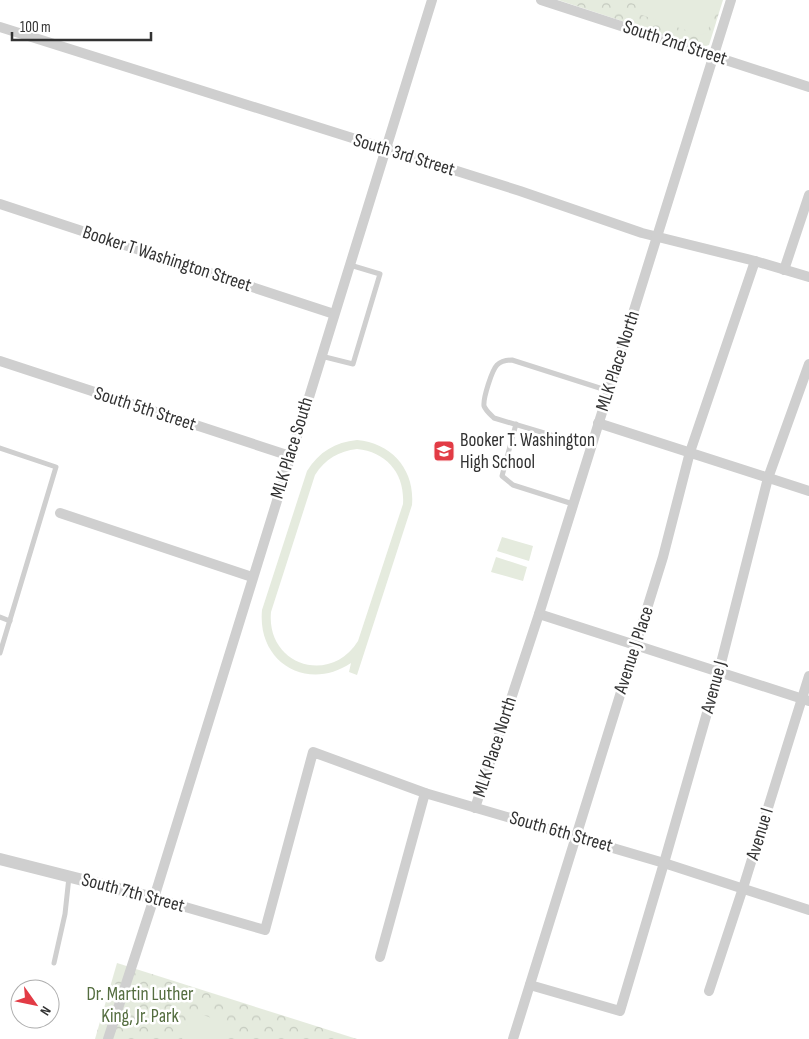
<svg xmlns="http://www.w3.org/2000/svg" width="809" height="1039" font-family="'Sofia Sans Condensed',sans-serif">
  <defs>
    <pattern id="forest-crowns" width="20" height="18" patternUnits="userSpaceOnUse" patternTransform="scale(1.25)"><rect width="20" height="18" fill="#e5ebde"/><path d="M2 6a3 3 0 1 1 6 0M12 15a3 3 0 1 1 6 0" fill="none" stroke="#c5cabf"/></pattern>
  </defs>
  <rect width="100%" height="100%" fill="#fff"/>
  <g fill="url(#forest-crowns)">
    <path d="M 558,0 L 723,0 L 709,45 L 706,46 L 692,44 Z"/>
    <path d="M 117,963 L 357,1039 L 95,1039 Z"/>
  </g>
  <g fill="#e5ebde" fill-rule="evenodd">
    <path d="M 621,0 L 718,0 L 707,33 L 700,35 L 636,13 L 638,5 Z"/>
    <path d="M 357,440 C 392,443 415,470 412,505 L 357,675 L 349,672 L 351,663 C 308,692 257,663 262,610 L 307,471 C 319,452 335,442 357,440 ZM 357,449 C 387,452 405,474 403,504 L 358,641 C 330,686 266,665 271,612 L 315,475 C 325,459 339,451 357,449 Z"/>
    <path d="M 502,537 L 533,546 L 529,561 L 497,551 Z"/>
    <path d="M 496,557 L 527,567 L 523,581 L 491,572 Z"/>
    <path d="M 192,1011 L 231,1025 L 226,1039 L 182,1039 Z"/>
  </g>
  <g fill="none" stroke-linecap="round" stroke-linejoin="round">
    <g stroke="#cfcfcf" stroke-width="5">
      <path d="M 321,356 L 353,364 L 380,274 L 350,265"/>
      <path d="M 516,424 L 502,476 L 513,485 L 573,504"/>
      <path d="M 591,447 L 494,418 C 490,414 486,411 484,406 C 483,398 492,370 497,365 C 501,361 506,360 512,360 L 609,391"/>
      <path d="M 0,448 L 56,467 L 0,653"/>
      <path d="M 0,617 L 10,621"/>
      <path d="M 54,963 L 65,914 L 69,877"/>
    </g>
    <g stroke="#cfcfcf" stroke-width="10">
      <path d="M 541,0 L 809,87"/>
      <path d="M 0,27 L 520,191 L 642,233 L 755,261 L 809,277"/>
      <path d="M 0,204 L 334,314"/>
      <path d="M 784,270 L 809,195"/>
      <path d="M 0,361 L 290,456"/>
      <path d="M 598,423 L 809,491"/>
      <path d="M 60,513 L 252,577"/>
      <path d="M 539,614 L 809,701"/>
      <path d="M 475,808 L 539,614 L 731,0"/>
      <path d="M 154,898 L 265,930 L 313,752 L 425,793 L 664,863 L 809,910"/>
      <path d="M 380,957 L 425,793"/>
      <path d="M 530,985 L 620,1011 L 664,863 L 719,671 L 768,478 L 809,364"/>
      <path d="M 709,991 L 743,888 L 809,676"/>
      <path d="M 108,1039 L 154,898 L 432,0"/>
      <path d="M 513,1039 L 663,557 L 690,452 L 755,261"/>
    </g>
    <path stroke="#cfcfcf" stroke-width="12" d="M 0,859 L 154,898"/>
  </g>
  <defs>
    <g id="school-square" transform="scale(1.125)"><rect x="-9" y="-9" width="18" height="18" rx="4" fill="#e23b45" stroke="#fff"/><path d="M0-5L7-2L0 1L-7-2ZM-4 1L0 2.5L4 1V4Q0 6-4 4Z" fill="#fff"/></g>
  </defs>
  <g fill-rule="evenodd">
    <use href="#school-square" x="444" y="451"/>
  </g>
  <g text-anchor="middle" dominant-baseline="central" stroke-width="5" stroke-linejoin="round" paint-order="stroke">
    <g font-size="19" fill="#323232" stroke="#fff">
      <text transform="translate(675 43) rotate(18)">South 2nd Street</text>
      <text transform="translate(404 155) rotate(17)">South 3rd Street</text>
      <text transform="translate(167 259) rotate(18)">Booker T Washington Street</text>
      <text transform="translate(618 361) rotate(-72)">MLK Place North</text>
      <text transform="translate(145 409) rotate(18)">South 5th Street</text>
      <text transform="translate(292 448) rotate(-73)">MLK Place South</text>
      <text transform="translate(634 650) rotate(-72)">Avenue J Place</text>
      <text transform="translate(714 687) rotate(-75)">Avenue J</text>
      <text transform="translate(495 747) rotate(-72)">MLK Place North</text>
      <text transform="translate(561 832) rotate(16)">South 6th Street</text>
      <text transform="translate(760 834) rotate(-73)">Avenue I</text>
      <text transform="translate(133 893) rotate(15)">South 7th Street</text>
    </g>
    <g font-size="19" fill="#323232" stroke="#fff" text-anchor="start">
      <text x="460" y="440">Booker T. Washington<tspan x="460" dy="22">High School</tspan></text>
    </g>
    <g font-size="19" fill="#546d3f" stroke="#fff">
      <text x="140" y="994">Dr. Martin Luther<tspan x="140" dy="22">King, Jr. Park</tspan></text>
    </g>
  </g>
  <g transform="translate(35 1004) rotate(123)"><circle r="24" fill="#ffffff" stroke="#adadad"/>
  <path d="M0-4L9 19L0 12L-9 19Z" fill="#e23b45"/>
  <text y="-8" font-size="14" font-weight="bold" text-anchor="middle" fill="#323232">N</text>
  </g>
  <path d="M12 32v8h139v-8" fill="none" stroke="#323232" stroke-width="2.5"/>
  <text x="20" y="32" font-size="15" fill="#323232" stroke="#ffffff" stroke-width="4" paint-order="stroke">100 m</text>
</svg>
